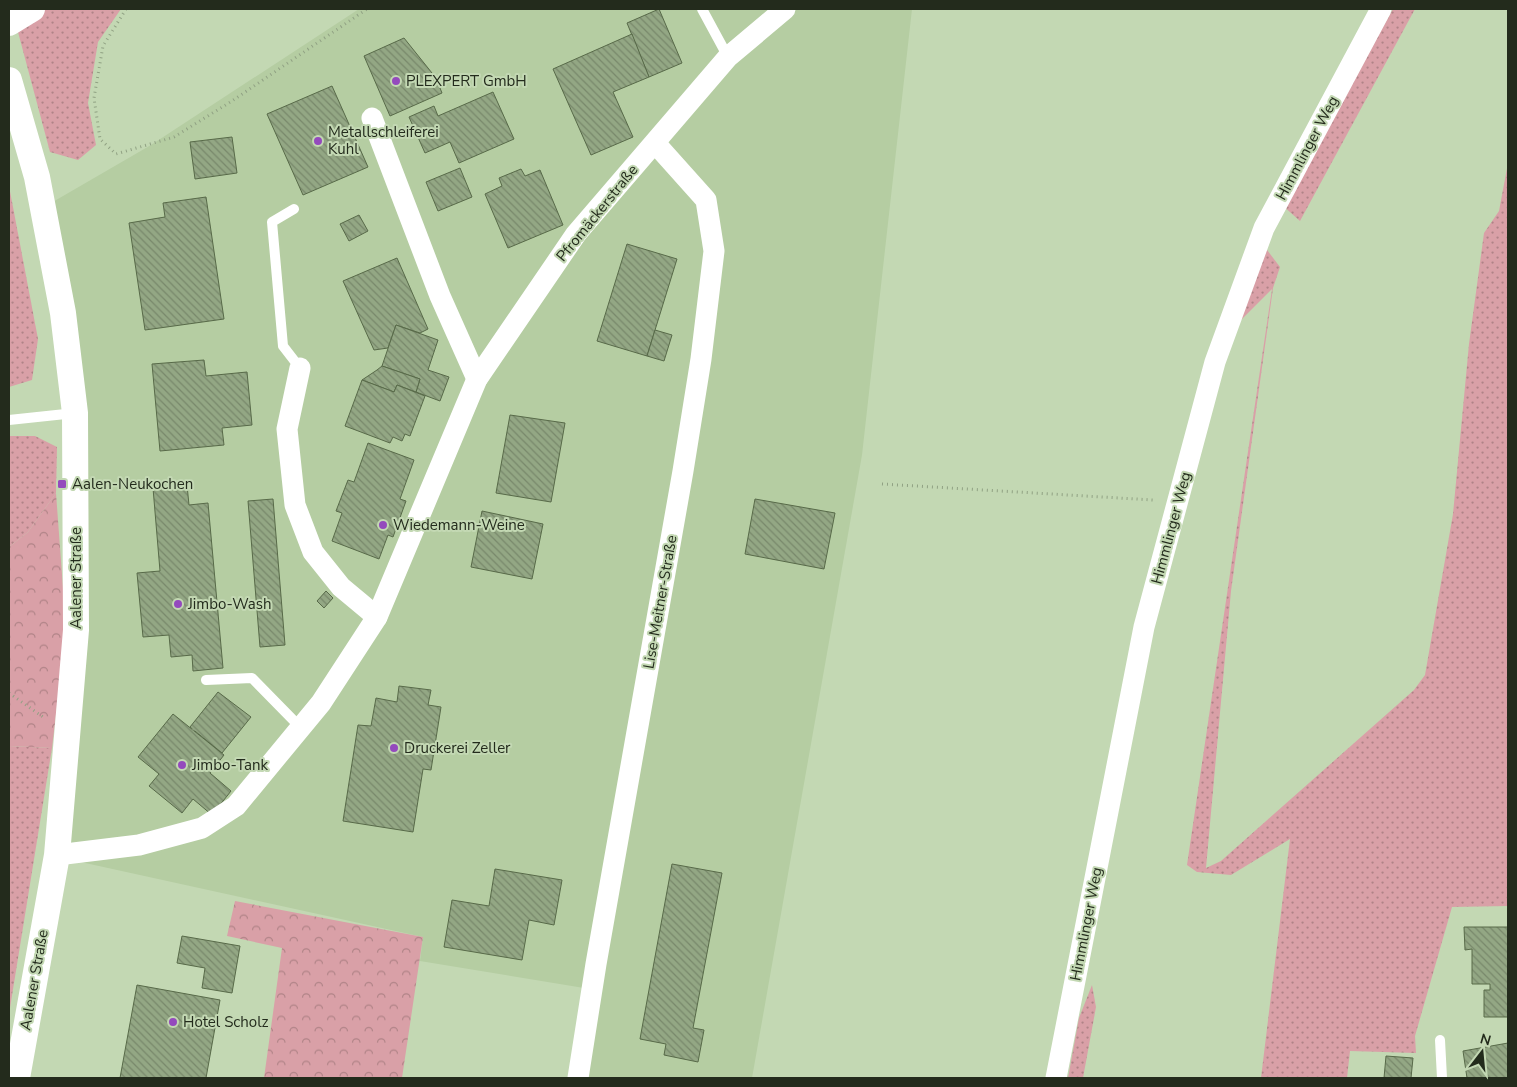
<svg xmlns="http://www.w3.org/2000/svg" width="1517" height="1087" font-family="'Nunito Sans',sans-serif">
  <defs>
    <pattern id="grass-dots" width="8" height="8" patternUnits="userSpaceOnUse" patternTransform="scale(1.25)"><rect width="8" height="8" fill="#d9a0a7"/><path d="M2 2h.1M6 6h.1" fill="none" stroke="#b08387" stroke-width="1.8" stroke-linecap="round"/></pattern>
    <pattern id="forest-crowns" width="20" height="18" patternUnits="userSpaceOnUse" patternTransform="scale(1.25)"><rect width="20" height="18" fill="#d9a0a7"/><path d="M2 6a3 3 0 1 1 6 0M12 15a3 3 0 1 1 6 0" fill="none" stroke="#b08387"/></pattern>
    <pattern id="building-back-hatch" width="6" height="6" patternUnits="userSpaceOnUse" patternTransform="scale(1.25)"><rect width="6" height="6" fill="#93a784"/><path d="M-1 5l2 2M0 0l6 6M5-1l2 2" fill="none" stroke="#78886b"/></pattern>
  </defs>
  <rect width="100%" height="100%" fill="#c3d8b3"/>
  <path fill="#b5cda2" d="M 359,9 L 912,9 L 862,455 L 752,1078 L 570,1078 L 584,988 L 420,961 L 423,937 L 67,859 L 86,631 L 51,203 L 151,145 Z"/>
  <g fill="url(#grass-dots)">
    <path d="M 46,9 L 121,9 L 98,42 L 88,103 L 96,145 L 78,160 L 50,152 L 18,32 Z"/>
    <path d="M 1393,9 L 1415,9 L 1300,221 L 1282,205 Z"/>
    <path d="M 1508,163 L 1508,906 L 1452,907 L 1415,1036 L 1416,1053 L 1350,1051 L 1347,1078 L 1261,1078 L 1290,839 L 1231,875 L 1197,872 L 1187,865 L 1272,289 L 1240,321 L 1264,246 L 1280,267 L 1273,288 L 1231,591 L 1206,868 L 1221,861 L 1414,690 L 1425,675 L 1453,514 L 1469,344 L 1484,233 L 1499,211 Z"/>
    <path d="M 9,186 L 38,339 L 32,380 L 9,387 Z"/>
    <path d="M 9,436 L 35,436 L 57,447 L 56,493 L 28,532 L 9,547 Z"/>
    <path d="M 9,746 L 52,748 L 9,1014 Z"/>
    <path d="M 1092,985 L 1096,1007 L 1083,1078 L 1068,1078 L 1079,1018 Z"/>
  </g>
  <g fill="url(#forest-crowns)">
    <path d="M 56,493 L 66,629 L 52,748 L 9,746 L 9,547 L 28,532 Z"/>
    <path d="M 235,901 L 423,937 L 402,1078 L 264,1078 L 282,948 L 227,936 Z"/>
  </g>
  <g fill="url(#building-back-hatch)" stroke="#586a49">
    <path d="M 659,9 L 682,63 L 649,77 L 627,23 Z"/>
    <path d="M 632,34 L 649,77 L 613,92 L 633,137 L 591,155 L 553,69 Z"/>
    <path d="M 404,38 L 436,78 L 442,93 L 390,116 L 364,56 Z"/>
    <path d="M 332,86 L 368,167 L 303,195 L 267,114 Z"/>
    <path d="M 493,92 L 514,139 L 459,163 L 450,142 L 425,153 L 409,117 L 434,106 L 438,116 Z"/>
    <path d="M 232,137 L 237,173 L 195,179 L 190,142 Z"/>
    <path d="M 460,168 L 472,197 L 438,211 L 426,182 Z"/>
    <path d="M 521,169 L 525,176 L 540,170 L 563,225 L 508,248 L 485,194 L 502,186 L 499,178 Z"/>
    <path d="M 206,197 L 224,319 L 145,330 L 129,223 L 165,217 L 163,203 Z"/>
    <path d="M 359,215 L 368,231 L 349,241 L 340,224 Z"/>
    <path d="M 627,244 L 677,259 L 647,356 L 597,341 Z"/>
    <path d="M 397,258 L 428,329 L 420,333 L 396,325 L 388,348 L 374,350 L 343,281 Z"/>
    <path d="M 396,325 L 438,340 L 428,370 L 449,377 L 440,401 L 416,392 L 420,379 L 382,366 Z"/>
    <path d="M 655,330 L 672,335 L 664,361 L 647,356 Z"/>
    <path d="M 204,360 L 206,376 L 247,372 L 252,425 L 222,428 L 224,445 L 160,451 L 152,364 Z"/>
    <path d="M 382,366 L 420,379 L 416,392 L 397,385 L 394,392 L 362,380 L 377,370 Z"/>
    <path d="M 362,380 L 394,392 L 397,385 L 425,396 L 410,436 L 405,434 L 402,441 L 393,437 L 390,443 L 345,426 Z"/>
    <path d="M 510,415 L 565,423 L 551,502 L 496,493 Z"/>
    <path d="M 368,443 L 414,460 L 400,499 L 406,501 L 393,537 L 388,535 L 379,559 L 332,541 L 342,513 L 336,511 L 348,480 L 354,482 Z"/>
    <path d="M 187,485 L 189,505 L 208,503 L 223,668 L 193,671 L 192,655 L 171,657 L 169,635 L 143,637 L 137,573 L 160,571 L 153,488 Z"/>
    <path d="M 273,499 L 285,645 L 260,647 L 248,501 Z"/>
    <path d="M 755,499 L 835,513 L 824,569 L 745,554 Z"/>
    <path d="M 482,511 L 543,524 L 532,579 L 471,567 Z"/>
    <path d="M 326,591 L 333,598 L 324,608 L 317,601 Z"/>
    <path d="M 399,686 L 431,690 L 428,705 L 441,707 L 431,770 L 423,769 L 413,832 L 343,821 L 358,725 L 371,726 L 376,698 L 397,702 Z"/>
    <path d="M 218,692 L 251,717 L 222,753 L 190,727 Z"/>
    <path d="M 173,714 L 224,755 L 210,773 L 231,791 L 212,815 L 193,799 L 182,813 L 149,786 L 159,774 L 138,757 Z"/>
    <path d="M 672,864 L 722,873 L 693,1028 L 704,1030 L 698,1062 L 664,1055 L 666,1044 L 640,1039 Z"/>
    <path d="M 495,869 L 562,880 L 554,925 L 529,920 L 522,960 L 444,947 L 452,900 L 489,906 Z"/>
    <path d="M 1464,927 L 1508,927 L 1508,1017 L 1484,1017 L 1484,990 L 1490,990 L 1490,984 L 1472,984 L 1472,949 L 1465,950 Z"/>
    <path d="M 182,936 L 240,946 L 232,993 L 202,988 L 205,968 L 177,963 Z"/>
    <path d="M 137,985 L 220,1000 L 206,1078 L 120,1078 Z"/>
    <path d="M 1508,1043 L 1508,1078 L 1467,1078 L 1463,1051 Z"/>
    <path d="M 1386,1056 L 1413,1058 L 1411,1078 L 1384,1078 Z"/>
  </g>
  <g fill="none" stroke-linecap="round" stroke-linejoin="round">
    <g stroke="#90a183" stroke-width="3" stroke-dasharray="1 4" stroke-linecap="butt">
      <path d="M 126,9 L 103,46 L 94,98 L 100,139 L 116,154 L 174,137 L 232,101 L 367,9"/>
      <path d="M 882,484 L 1153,500"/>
      <path d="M 9,693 L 43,717"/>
      <path d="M 193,730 L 199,722"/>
    </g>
    <g stroke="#fff" stroke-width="10">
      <path d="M 702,9 L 728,57"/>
      <path d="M 294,209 L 272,222 L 283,346 L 300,368"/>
      <path d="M 9,420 L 75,413"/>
      <path d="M 206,680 L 252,678 L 300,727"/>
      <path d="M 1440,1040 L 1442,1078"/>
    </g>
    <g stroke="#fff" stroke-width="21">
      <path d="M 372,118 L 440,296 L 477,379"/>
      <path d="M 300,368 L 287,429 L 295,505 L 313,552 L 341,587 L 377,617"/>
      <path d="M 57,855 L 139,845 L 202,828 L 236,806 L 321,703 L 377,617 L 477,379 L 576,234 L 728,57 L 785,9"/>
      <path d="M 578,1078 L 596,964 L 683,471 L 701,359 L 714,251 L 706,200 L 655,143"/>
      <path d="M 1056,1078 L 1144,627 L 1215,362 L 1264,228 L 1381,9"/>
    </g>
    <g stroke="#fff" stroke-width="26">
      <path d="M 9,23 L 32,9"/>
      <path d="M 9,80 L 37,177 L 63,313 L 75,413 L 76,630 L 57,855 L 17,1078"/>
    </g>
  </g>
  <g fill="#944abd" stroke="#c3d8b3" stroke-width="2">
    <circle cx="396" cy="81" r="5"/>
    <circle cx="318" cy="141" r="5"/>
    <rect x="57" y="479" width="10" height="10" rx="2.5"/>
    <circle cx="383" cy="525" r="5"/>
    <circle cx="178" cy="604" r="5"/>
    <circle cx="394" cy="748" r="5"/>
    <circle cx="182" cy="765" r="5"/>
    <circle cx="173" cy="1022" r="5"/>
  </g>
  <g text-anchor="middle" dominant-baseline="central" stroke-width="4" stroke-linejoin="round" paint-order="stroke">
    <g font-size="15" fill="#232b1c" stroke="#c3d8b3" text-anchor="start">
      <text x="406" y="81">PLEXPERT GmbH</text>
      <text x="328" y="132">Metallschleiferei<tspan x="328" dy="17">Kuhl</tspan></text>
      <text x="72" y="484">Aalen-Neukochen</text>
      <text x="393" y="525">Wiedemann-Weine</text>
      <text x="188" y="604">Jimbo-Wash</text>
      <text x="404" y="748">Druckerei Zeller</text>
      <text x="192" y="765">Jimbo-Tank</text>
      <text x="183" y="1022">Hotel Scholz</text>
    </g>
    <g font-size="15" fill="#232b1c" stroke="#c3d8b3">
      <text transform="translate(1307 148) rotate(-62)">Himmlinger Weg</text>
      <text transform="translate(597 213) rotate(-51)">Pfromäckerstraße</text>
      <text transform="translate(1171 528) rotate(-75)">Himmlinger Weg</text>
      <text transform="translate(76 578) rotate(-90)">Aalener Straße</text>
      <text transform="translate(660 602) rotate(-80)">Lise-Meitner-Straße</text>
      <text transform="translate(1086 924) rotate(-79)">Himmlinger Weg</text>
      <text transform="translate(34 980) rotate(-80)">Aalener Straße</text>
    </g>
  </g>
  <rect width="1517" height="1087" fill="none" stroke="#232b1c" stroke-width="20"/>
  <g transform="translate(1482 1052) rotate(16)" stroke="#c3d8b3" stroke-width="4" paint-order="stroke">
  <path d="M0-4L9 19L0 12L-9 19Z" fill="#232b1c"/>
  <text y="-8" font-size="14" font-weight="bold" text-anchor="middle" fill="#232b1c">N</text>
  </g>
</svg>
